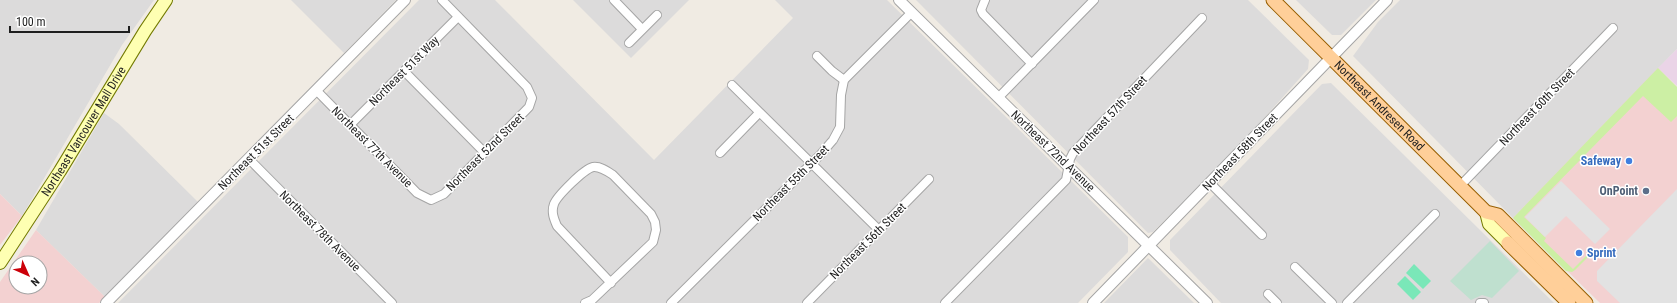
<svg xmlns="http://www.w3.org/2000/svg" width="1677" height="303" font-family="'Roboto Condensed',sans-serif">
  <rect width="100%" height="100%" fill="#f0ebe3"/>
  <g fill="#dcdbdb">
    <path d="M 0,0 L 154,0 L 122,45 L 22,216 L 0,194 Z"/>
    <path d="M 291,0 L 396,0 L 344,53 Z"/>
    <path d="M 419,0 L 495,0 L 654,160 L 793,18 L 775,0 L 887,0 L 1128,237 L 1128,252 L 1078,303 L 118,303 Z"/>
    <path d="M 573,0 L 689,0 L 631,58 Z"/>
    <path d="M 916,0 L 1248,0 L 1309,60 L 1308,69 L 1241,144 L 1153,232 L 1148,233 Z"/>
    <path d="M 1296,0 L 1376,0 L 1341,35 L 1332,35 Z"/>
    <path d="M 1400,0 L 1677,0 L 1677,49 L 1513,218 L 1353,56 L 1378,22 Z"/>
    <path d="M 1331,83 L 1554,303 L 1221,303 L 1170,250 L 1170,240 L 1322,84 Z"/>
    <path d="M 104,113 L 119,124 L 198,202 L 105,297 L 36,230 Z"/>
    <path d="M 1148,258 L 1194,303 L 1104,303 Z"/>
  </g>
  <g fill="#f3d1d1" fill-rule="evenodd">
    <path d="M 1658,68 L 1677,87 L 1677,303 L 1600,303 L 1513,218 Z"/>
    <path d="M 0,194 L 22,216 L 0,245 Z"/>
    <path d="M 36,230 L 105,297 L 99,303 L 0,303 L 0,282 ZM 16,263 L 40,263 L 40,287 L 16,287 Z"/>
  </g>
  <path fill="#ead4e7" d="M 1677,49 L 1677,86 L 1658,68 Z"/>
  <path fill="#ccefa4" d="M 1658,68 L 1677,87 L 1677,116 L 1671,122 L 1643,96 L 1524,217 L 1546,238 L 1544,241 L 1573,269 L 1594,248 L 1595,250 L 1575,270 L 1572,272 L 1566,271 L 1513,218 Z"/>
  <path fill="#bfe0cf" d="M 1490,241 L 1519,271 L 1492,298 L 1482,295 L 1471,300 L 1450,281 Z"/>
  <g fill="#7ae7b8">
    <path d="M 1414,264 L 1431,281 L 1423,289 L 1406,273 Z"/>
    <path d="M 1405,276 L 1421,292 L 1413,300 L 1397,284 Z"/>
  </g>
  <g fill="#e2e2e2">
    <path d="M 1561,181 L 1610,229 L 1595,244 L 1566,216 L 1545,237 L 1525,217 Z"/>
    <path d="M 1677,189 L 1677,303 L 1620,303 L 1597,281 L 1597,271 Z"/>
  </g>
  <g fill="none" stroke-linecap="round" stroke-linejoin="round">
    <g stroke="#a5a5a5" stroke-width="10">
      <g id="minor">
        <path d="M 614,0 L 642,29"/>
        <path d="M 985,0 L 981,10 L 983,14 L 1032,64"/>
        <path d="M 629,43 L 657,15"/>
        <path d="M 817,56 L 832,71 L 844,80"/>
        <path d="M 404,71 L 484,152"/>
        <path d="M 732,85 L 879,230"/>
        <path d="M 317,91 L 417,193 L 431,200 L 444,194 L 529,107 L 532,98 L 527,87 L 442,0"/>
        <path d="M 998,98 L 1094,0"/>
        <path d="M 350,125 L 458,17"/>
        <path d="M 720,153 L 759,113"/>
        <path d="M 249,159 L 392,303"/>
        <path d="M 1210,183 L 1262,235"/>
        <path d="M 1460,186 L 1613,28"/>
        <path d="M 1295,267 L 1332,303"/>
        <path d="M 1268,294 L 1277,303"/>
        <path d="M 585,303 L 592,300 L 653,242 L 656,230 L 655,222 L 651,214 L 613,175 C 607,171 600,166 593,167 C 584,169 557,196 554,204 C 551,212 554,219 557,226 L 611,283"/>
        <path d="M 671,303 L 820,155 L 833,140 L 840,127 L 841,95 L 844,80 L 912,12"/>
        <path d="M 807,303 L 929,179"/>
        <path d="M 945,303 L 1066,180 L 1070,159 L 1073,153 L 1202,18"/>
        <path d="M 1347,303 L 1435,214"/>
        <path d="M 1480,303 L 1484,303"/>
      </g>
    </g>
    <g stroke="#a5a5a5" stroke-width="12">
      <g id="tertiary">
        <path d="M 899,0 L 1207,303"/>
        <path d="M 106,303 L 405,0"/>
        <path d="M 1093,303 L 1387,0"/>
      </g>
    </g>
    <g stroke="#737a00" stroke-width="14">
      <g id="secondary">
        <path d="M 1486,212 L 1489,224 L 1508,243"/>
        <path id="s1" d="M 0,263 L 60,171 L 145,31 L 166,0"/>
      </g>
    </g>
    <g stroke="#985f00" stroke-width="15">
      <g id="primary">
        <path id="s2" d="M 1273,0 L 1486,212 L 1498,215 L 1586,303"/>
        <path d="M 1508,243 L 1569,303"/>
      </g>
    </g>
    <use href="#minor" stroke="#fff" stroke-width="8"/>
    <use href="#tertiary" stroke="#fff" stroke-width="10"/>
    <use href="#secondary" stroke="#feffb2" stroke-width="12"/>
    <use href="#primary" stroke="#ffcf99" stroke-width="13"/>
  </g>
  <g fill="#3f7fe0" stroke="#fff" stroke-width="1.5">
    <circle cx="1629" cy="161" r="4"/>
    <circle cx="1579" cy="253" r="4"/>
  </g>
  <circle fill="#5c6f8a" stroke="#fff" stroke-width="1.5" cx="1646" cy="191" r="4"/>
  <g text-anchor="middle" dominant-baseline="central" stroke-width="3" stroke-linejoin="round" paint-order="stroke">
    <g font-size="12" fill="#1e1e1e" stroke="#fff">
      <text transform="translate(404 71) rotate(-45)">Northeast 51st Way</text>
      <text stroke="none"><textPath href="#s2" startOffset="150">Northeast Andresen Road</textPath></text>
      <text transform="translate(1537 107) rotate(-46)">Northeast 60th Street</text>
      <text transform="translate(1110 115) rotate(-47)">Northeast 57th Street</text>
      <text stroke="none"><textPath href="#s1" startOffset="156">Northeast Vancouver Mall Drive</textPath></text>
      <text transform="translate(372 147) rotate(45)">Northeast 77th Avenue</text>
      <text transform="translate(1053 151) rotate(44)">Northeast 72nd Avenue</text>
      <text transform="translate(256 152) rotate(-45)">Northeast 51st Street</text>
      <text transform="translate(485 152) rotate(-45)">Northeast 52nd Street</text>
      <text transform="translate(1240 152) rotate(-46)">Northeast 58th Street</text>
      <text transform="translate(791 183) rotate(-45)">Northeast 55th Street</text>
      <text transform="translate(320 231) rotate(45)">Northeast 78th Avenue</text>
      <text transform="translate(868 241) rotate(-45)">Northeast 56th Street</text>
    </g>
    <g font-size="12" font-weight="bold" fill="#366cbe" stroke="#fff" text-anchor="end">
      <text x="1621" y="161">Safeway</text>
      <text x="1587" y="253" text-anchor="start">Sprint</text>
    </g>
    <g font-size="12" font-weight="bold" fill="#4e5e75" stroke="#fff" text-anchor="end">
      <text x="1638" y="191">OnPoint</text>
    </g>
  </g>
  <g transform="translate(28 275) rotate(135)"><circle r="19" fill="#ffffff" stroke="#a5a5a5"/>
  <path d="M0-3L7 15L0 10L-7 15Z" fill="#cc0009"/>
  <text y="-6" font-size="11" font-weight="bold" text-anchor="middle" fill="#1e1e1e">N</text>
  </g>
  <path d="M10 26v6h119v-6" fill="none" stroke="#1e1e1e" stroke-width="2"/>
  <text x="16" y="26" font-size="12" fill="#1e1e1e" stroke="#ffffff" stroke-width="3" paint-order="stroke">100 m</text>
</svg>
